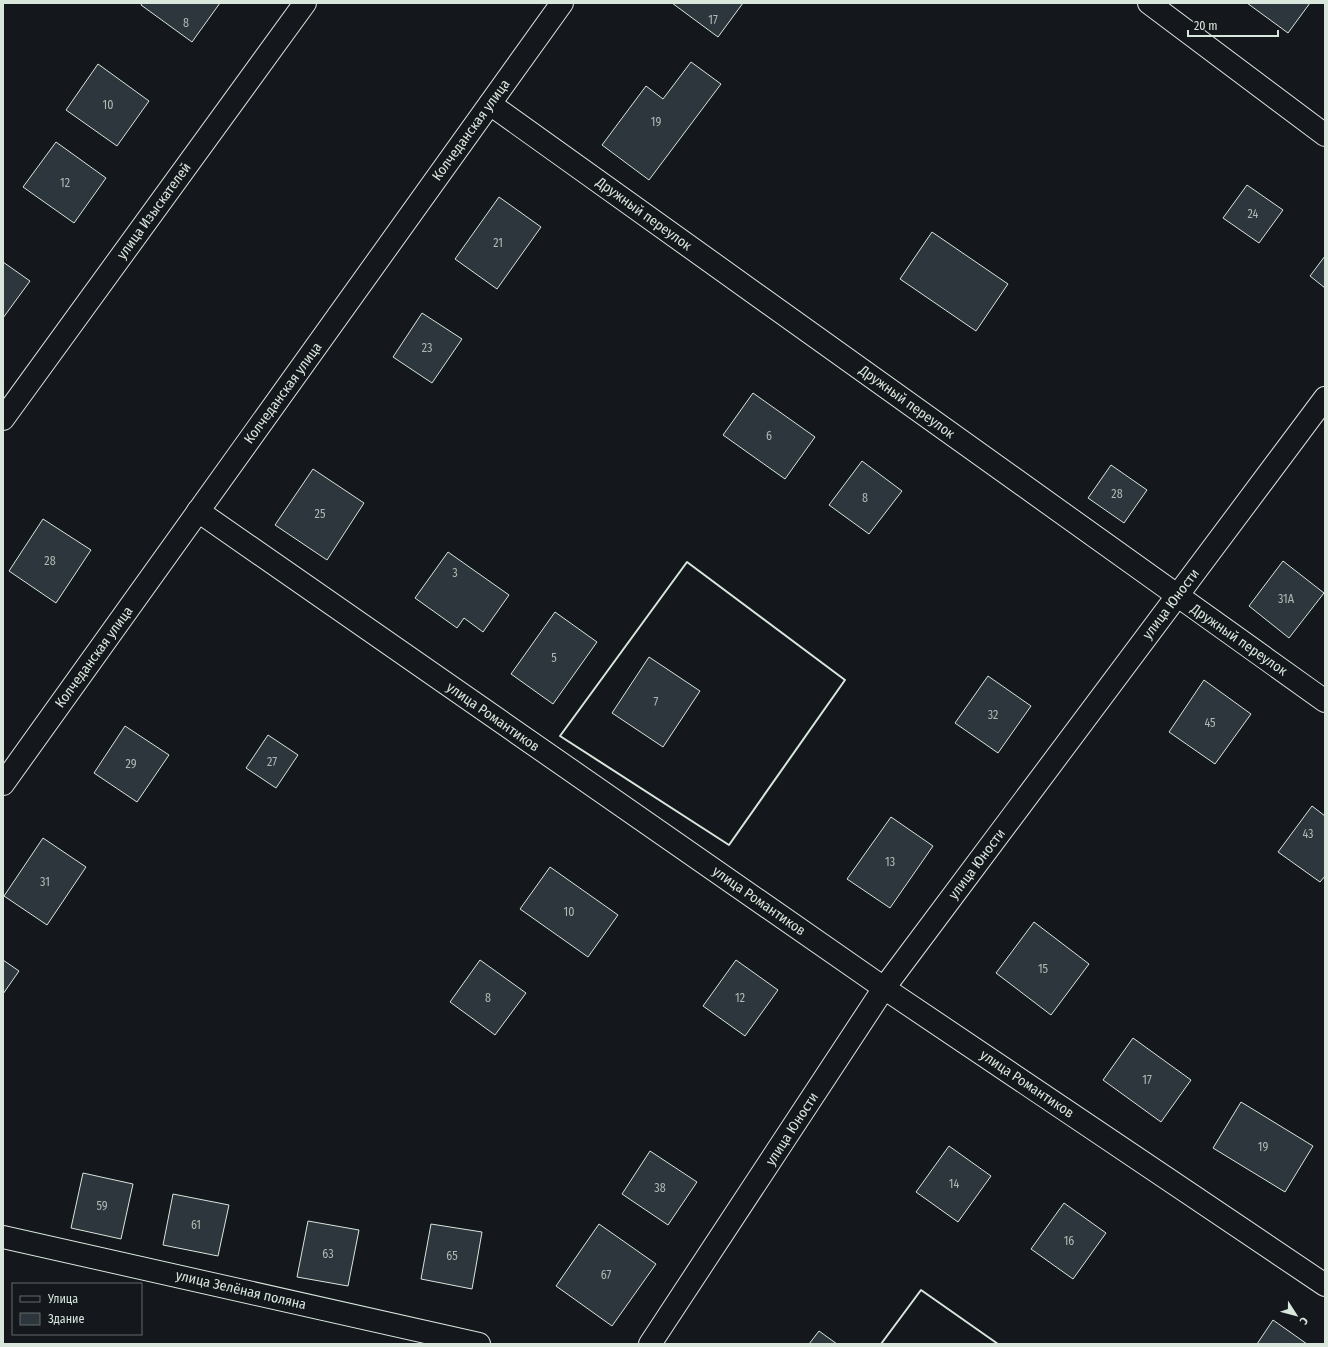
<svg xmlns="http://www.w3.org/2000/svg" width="1328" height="1347" font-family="'Fira Sans Condensed',sans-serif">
  <rect width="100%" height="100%" fill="#14181c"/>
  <g fill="#2c363c" stroke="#d8e6dc">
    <path d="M 142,3 L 220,3 L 192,42 L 141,5 Z"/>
    <path d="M 672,3 L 743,3 L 718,37 Z"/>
    <path d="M 1247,3 L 1310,3 L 1288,33 Z"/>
    <path d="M 691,62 L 721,84 L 649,180 L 602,145 L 646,86 L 663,99 Z"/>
    <path d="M 98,64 L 149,101 L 117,146 L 66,110 Z"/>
    <path d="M 56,142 L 106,178 L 74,223 L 23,187 Z"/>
    <path d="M 1247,185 L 1283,210 L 1259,243 L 1223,218 Z"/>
    <path d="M 499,197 L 541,227 L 497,289 L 455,259 Z"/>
    <path d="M 932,232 L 1008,284 L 976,331 L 900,279 Z"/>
    <path d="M 1325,256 L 1325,288 L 1310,276 Z"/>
    <path d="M 3,262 L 30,281 L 3,318 Z"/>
    <path d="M 422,313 L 462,339 L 432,383 L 393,357 Z"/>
    <path d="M 753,393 L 815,437 L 785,479 L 723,435 Z"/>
    <path d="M 862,461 L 902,491 L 869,534 L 829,505 Z"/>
    <path d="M 1111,465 L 1147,490 L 1124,523 L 1088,498 Z"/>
    <path d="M 313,469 L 364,503 L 327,560 L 275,525 Z"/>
    <path d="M 43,519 L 91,550 L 56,603 L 9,571 Z"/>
    <path d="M 448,552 L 509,595 L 483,632 L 464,618 L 457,628 L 415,598 Z"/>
    <path d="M 1283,561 L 1324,593 L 1289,638 L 1249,606 Z"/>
    <path d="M 555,612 L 597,642 L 553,704 L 511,674 Z"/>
    <path d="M 649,657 L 700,691 L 663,747 L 612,713 Z"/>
    <path d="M 988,676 L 1031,706 L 998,753 L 955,723 Z"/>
    <path d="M 1204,680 L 1251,714 L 1215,764 L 1169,732 Z"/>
    <path d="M 125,726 L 169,755 L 137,802 L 94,773 Z"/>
    <path d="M 268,735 L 298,755 L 276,788 L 246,768 Z"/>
    <path d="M 1312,806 L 1325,816 L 1325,876 L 1320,882 L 1278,852 Z"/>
    <path d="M 891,817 L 933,846 L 890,908 L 847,879 Z"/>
    <path d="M 43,838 L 86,867 L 47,925 L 4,896 Z"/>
    <path d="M 550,867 L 618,915 L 588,957 L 520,909 Z"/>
    <path d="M 1034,922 L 1089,964 L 1051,1015 L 996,973 Z"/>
    <path d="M 3,960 L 19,971 L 3,994 Z"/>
    <path d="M 480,960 L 526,993 L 495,1035 L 450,1002 Z"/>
    <path d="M 736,960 L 778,990 L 745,1036 L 703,1006 Z"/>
    <path d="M 1133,1038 L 1191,1080 L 1161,1122 L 1103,1080 Z"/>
    <path d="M 1241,1102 L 1313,1146 L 1285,1192 L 1213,1148 Z"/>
    <path d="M 949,1146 L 991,1176 L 958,1222 L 916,1192 Z"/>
    <path d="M 650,1151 L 697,1182 L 668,1225 L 622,1194 Z"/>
    <path d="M 83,1173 L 133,1184 L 121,1239 L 71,1228 Z"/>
    <path d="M 173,1194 L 229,1205 L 218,1256 L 163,1245 Z"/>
    <path d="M 1064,1203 L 1106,1233 L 1073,1279 L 1031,1249 Z"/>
    <path d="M 308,1221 L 359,1230 L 348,1286 L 297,1277 Z"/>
    <path d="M 431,1224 L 482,1232 L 472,1289 L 421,1279 Z"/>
    <path d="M 599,1224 L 656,1264 L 612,1326 L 556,1286 Z"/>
    <path d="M 1273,1320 L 1307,1344 L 1257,1344 Z"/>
    <path d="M 819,1331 L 837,1344 L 809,1344 Z"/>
  </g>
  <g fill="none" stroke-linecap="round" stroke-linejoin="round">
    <g stroke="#d8e6dc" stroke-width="24">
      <g id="minor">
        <path d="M 1149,3 L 1325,135"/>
        <path d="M 490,104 L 1325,701"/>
        <path d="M 3,419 L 305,3"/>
        <path d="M 198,511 L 884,988 L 1325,1285"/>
        <path d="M 3,784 L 562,3"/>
        <path d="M 3,1237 L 479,1344"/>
        <path d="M 650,1344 L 884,988 L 1325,398"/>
      </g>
    </g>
    <use href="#minor" stroke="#14181c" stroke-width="22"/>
    <g stroke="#d8e6dc" stroke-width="2">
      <path d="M 687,562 L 845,680 L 729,845 L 560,736 Z"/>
      <path d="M 881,1344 L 921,1290 L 998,1344"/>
    </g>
  </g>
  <g text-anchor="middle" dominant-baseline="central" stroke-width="3" stroke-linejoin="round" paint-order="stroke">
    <g font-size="12" fill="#adbab4">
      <text x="713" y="20">17</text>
      <text x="186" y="23">8</text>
      <text x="108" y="105">10</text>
      <text x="656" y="122">19</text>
      <text x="65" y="183">12</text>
      <text x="1253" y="214">24</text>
      <text x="498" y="243">21</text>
      <text x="427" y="348">23</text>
      <text x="769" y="436">6</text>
      <text x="1117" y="494">28</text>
      <text x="865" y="498">8</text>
      <text x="320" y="514">25</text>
      <text x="50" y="561">28</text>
      <text x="455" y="573">3</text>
      <text x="1286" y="599">31А</text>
      <text x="554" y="658">5</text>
      <text x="656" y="702">7</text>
      <text x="993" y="715">32</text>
      <text x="1210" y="723">45</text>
      <text x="272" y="762">27</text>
      <text x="131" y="764">29</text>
      <text x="1308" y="834">43</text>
      <text x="890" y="862">13</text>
      <text x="45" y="882">31</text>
      <text x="569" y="912">10</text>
      <text x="1043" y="969">15</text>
      <text x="488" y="998">8</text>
      <text x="740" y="998">12</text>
      <text x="1147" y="1080">17</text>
      <text x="1263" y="1147">19</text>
      <text x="954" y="1184">14</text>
      <text x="660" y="1188">38</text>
      <text x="102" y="1206">59</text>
      <text x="196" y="1225">61</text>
      <text x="1069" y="1241">16</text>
      <text x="328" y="1254">63</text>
      <text x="452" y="1256">65</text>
      <text x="606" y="1275">67</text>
    </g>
    <g font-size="14" fill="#d8e6dc" stroke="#14181c">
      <text transform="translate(471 130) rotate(-54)">Колчеданская улица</text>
      <text transform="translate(154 211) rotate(-54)">улица Изыскателей</text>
      <text transform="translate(644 214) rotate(36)">Дружный переулок</text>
      <text transform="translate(283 393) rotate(-54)">Колчеданская улица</text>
      <text transform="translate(907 402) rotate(36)">Дружный переулок</text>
      <text transform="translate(1171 604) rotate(-53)">улица Юности</text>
      <text transform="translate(1239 640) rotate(35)">Дружный переулок</text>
      <text transform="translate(94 657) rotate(-54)">Колчеданская улица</text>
      <text transform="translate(493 717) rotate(35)">улица Романтиков</text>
      <text transform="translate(977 864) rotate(-53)">улица Юности</text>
      <text transform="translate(759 901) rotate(35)">улица Романтиков</text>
      <text transform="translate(1027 1084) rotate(34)">улица Романтиков</text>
      <text transform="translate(792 1129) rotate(-57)">улица Юности</text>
      <text transform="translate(241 1290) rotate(13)">улица Зелёная поляна</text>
    </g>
  </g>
  <rect width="1328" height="1347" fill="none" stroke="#d8e6dc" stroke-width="8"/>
  <rect x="12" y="1283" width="130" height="52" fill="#14181c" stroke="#626a69"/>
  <rect x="20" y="1296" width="20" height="6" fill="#14181c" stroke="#626a69"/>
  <text x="48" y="1303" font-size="12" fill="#d8e6dc">Улица</text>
  <rect x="20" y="1313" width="20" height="12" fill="#2c363c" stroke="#626a69"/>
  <text x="48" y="1323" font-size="12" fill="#d8e6dc">Здание</text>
  <g transform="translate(1296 1315) rotate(126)" stroke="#14181c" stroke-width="3" paint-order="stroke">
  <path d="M0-3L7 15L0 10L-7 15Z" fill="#d8e6dc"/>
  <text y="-6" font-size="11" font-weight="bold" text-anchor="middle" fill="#d8e6dc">С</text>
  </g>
  <path d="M1188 30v6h90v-6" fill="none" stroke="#d8e6dc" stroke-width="2"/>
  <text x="1194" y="30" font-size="12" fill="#d8e6dc" stroke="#14181c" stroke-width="3" paint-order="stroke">20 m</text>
</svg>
